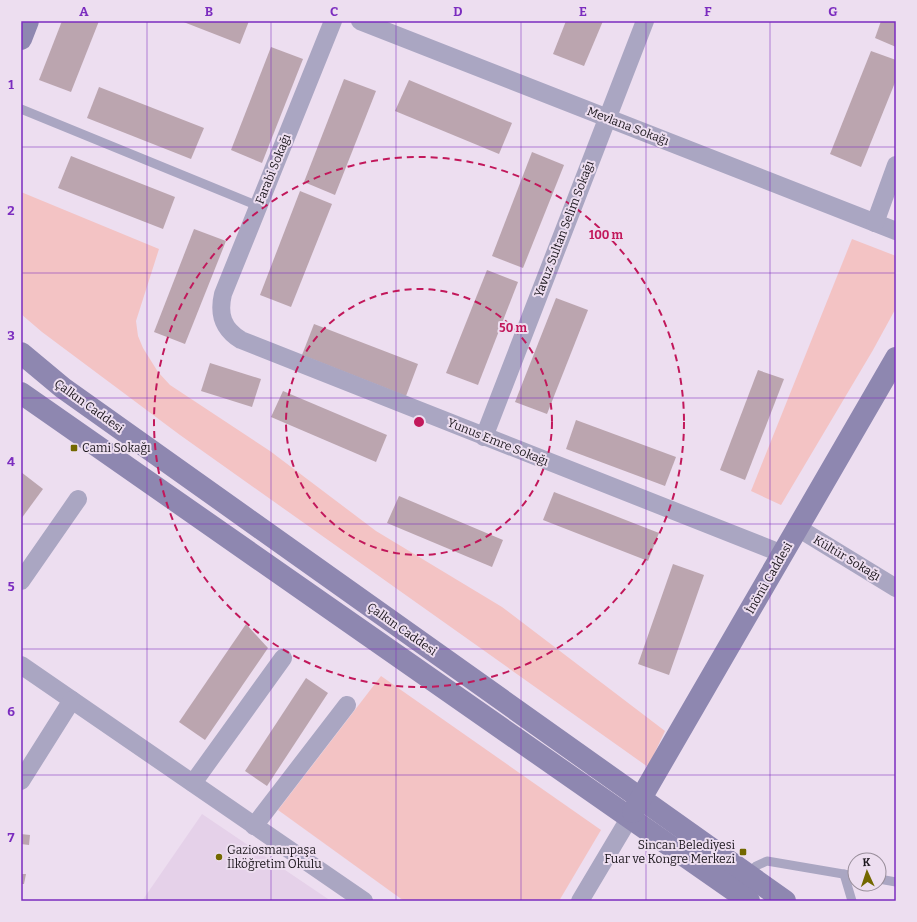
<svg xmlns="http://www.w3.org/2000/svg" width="917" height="922" font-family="Bitter,serif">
  <rect width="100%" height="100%" fill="#eddef0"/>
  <path fill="#e5d1e9" d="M 202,814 L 331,901 L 142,901 Z"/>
  <g fill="#f3c3c4">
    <path d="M 21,192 L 159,249 L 136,321 L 138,336 L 143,348 L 158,372 L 170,385 L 270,451 L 376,531 L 502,607 L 665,731 L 648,767 L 180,435 L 42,332 L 21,314 Z"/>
    <path d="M 852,239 L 896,256 L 896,308 L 873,350 L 781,505 L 751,491 Z"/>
    <path d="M 381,676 L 601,830 L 559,901 L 404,901 L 278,810 Z"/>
  </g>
  <g fill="#bba5af">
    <path d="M 62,21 L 99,21 L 71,92 L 39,80 Z"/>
    <path d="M 181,21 L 249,21 L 240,44 Z"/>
    <path d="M 566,21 L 603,21 L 584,66 L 553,54 Z"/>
    <path d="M 881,21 L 896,21 L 896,47 L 875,38 Z"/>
    <path d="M 271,47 L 303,59 L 262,163 L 231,150 Z"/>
    <path d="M 871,51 L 896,60 L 896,80 L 861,167 L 830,154 Z"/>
    <path d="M 344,79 L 376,91 L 335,195 L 304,182 Z"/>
    <path d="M 409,80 L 512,123 L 499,154 L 395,111 Z"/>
    <path d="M 99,87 L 204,128 L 191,159 L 87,118 Z"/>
    <path d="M 532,152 L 564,165 L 523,268 L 492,256 Z"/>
    <path d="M 71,156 L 175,197 L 163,229 L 58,188 Z"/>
    <path d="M 300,191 L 332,204 L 291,307 L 260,295 Z"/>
    <path d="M 194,229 L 226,241 L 185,344 L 154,332 Z"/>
    <path d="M 487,270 L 518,282 L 478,385 L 446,373 Z"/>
    <path d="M 556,298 L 588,310 L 547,414 L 515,402 Z"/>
    <path d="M 314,324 L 418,364 L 406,396 L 302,355 Z"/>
    <path d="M 210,363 L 261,379 L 252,407 L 201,391 Z"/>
    <path d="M 758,370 L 784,379 L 745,480 L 720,470 Z"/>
    <path d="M 283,391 L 387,435 L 376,462 L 271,417 Z"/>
    <path d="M 576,420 L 676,457 L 665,486 L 566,449 Z"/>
    <path d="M 21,472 L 43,489 L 21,519 Z"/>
    <path d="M 554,492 L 659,533 L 648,561 L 543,520 Z"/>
    <path d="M 399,496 L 503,540 L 492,567 L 387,523 Z"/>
    <path d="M 673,564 L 704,575 L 669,675 L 638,664 Z"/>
    <path d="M 246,624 L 268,648 L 205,740 L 179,722 Z"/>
    <path d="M 306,678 L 328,693 L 267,786 L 245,771 Z"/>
    <path d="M 21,834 L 30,835 L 29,845 L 21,844 Z"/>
    <path d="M 21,874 L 26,874 L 24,884 L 21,884 Z"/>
  </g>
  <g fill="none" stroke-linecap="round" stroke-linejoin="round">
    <g stroke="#aaa6c2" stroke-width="9">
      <path d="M 21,109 L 258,206"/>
      <path d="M 747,874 L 756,866 L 767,861 L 855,876"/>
      <path d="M 844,874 L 852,901"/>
      <path d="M 879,879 L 896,882"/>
    </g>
    <g stroke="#aaa6c2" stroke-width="18">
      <path d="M 333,21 L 223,294 C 218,315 223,329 241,340 L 783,554"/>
      <path d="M 360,21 L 896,231"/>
      <path d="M 875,223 L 896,165"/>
      <path d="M 484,437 L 645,21"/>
      <path d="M 798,528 L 896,588"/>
      <path d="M 21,581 L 78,499"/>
      <path d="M 21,665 L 364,901"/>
      <path d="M 21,781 L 72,700"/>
      <path d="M 193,783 L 283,658"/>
      <path d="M 254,826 L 347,705"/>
      <path d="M 580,901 L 630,817"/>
    </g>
    <g stroke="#8e87b0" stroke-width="22">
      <path d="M 21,39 L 28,21"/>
      <path d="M 21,353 L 63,388 L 785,901"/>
      <path d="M 21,393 L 749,901"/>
      <path d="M 633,812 L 896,358"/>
    </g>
  </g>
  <path fill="none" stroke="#7b2cbf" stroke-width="1" stroke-opacity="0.55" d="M 147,21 L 147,901M 271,21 L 271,901M 396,21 L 396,901M 521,21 L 521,901M 646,21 L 646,901M 770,21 L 770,901M 21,147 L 896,147M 21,273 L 896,273M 21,398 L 896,398M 21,524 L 896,524M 21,649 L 896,649M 21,775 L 896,775"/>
  <g fill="none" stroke="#c2185b" stroke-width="2" stroke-dasharray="7 5">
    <circle cx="419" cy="422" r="133"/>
    <circle cx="419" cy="422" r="265"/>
  </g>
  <g fill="#736800" stroke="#eddef0" stroke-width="1.5">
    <rect x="70" y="444" width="8" height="8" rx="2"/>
    <rect x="739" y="848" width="8" height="8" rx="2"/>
    <circle cx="219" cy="857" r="4"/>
  </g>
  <g text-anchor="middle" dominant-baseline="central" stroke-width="4" stroke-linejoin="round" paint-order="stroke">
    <g font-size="12" fill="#1b161c" stroke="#eddef0">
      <text transform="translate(628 126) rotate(21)">Mevlana Sokağı</text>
      <text transform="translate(273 169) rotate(-68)">Farabi Sokağı</text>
      <text transform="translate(564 229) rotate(-69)">Yavuz Sultan Selim Sokağı</text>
      <text transform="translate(89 406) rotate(36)">Çalkın Caddesi</text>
      <text transform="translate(498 442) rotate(22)">Yunus Emre Sokağı</text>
      <text transform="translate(847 558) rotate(31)">Kültür Sokağı</text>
      <text transform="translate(769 578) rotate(-60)">İnönü Caddesi</text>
      <text transform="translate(402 629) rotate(35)">Çalkın Caddesi</text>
    </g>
    <g font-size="12" fill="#1b161c" stroke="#eddef0" text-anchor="start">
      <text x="82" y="448">Cami Sokağı</text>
      <text x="735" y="845" text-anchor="end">Sincan Belediyesi<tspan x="735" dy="14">Fuar ve Kongre Merkezi</tspan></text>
      <text x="227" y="850">Gaziosmanpaşa<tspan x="227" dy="14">İlköğretim Okulu</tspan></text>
    </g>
  </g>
  <circle cx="419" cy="422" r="6" fill="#c2185b" stroke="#eddef0" stroke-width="2"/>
  <g font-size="12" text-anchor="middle" font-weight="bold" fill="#c2185b" stroke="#eddef0" stroke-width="4" stroke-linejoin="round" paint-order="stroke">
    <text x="606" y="239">100 m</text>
    <text x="513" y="332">50 m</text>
  </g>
  <rect width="917" height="922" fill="none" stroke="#eddef0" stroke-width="44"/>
  <g transform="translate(867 872) rotate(357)"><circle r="19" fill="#eddef0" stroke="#998e9b"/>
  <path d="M0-3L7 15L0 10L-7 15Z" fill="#736800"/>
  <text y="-6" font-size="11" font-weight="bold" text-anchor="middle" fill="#1b161c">K</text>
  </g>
  <rect x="22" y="22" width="873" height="878" fill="none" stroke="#7b2cbf" stroke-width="1.5"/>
  <g font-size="13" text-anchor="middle" font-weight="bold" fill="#7b2cbf">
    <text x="84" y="16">A</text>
    <text x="209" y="16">B</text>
    <text x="334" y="16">C</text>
    <text x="458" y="16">D</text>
    <text x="583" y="16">E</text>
    <text x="708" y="16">F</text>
    <text x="833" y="16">G</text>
    <text x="11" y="89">1</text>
    <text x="11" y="215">2</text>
    <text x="11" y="340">3</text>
    <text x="11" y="466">4</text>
    <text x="11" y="591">5</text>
    <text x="11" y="716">6</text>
    <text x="11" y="842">7</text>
  </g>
</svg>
